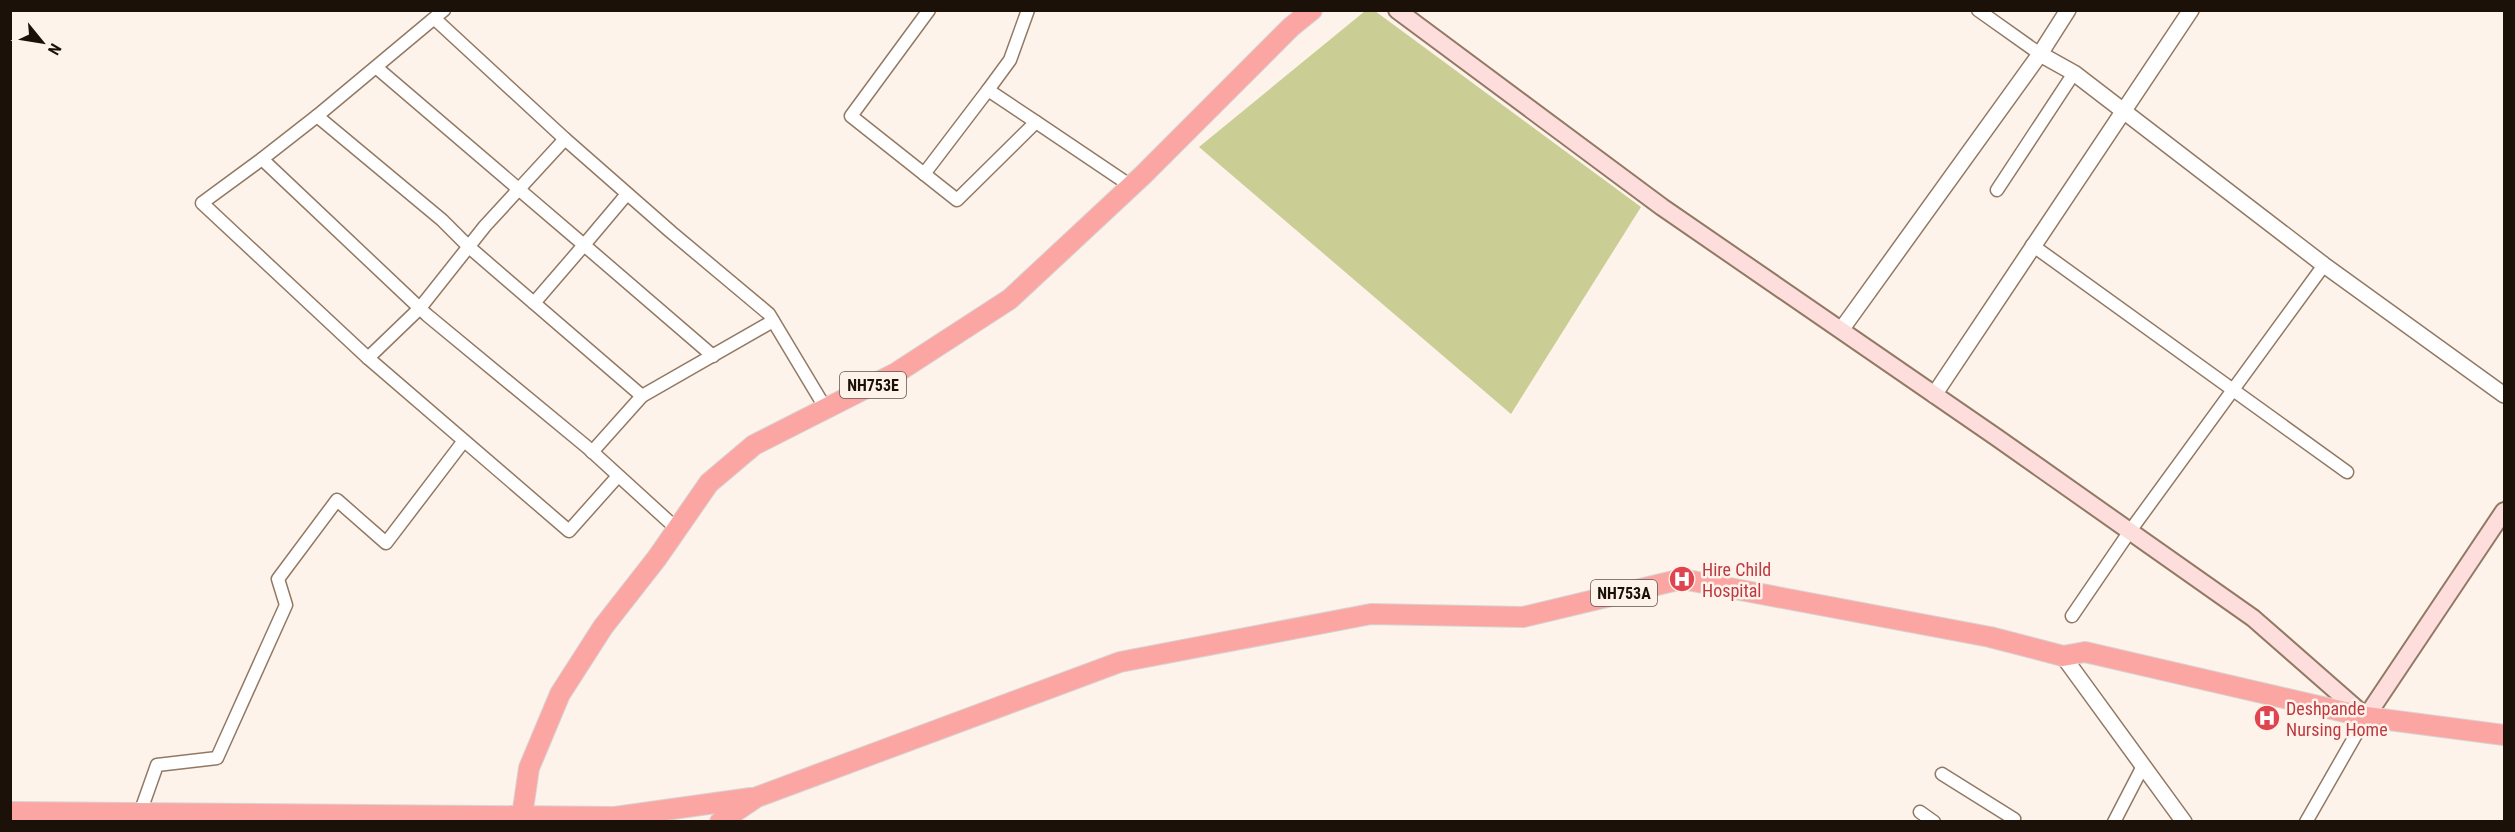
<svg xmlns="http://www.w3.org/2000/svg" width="2515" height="832" font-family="'Roboto Condensed',sans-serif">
  <rect width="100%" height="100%" fill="#fef3ea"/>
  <path fill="#cace94" d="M 1365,11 L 1375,11 L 1641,207 L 1511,414 L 1199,147 Z"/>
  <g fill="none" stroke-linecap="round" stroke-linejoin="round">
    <g stroke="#927964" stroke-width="15">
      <g id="minor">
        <path d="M 929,10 L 851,116 L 957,200 L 1036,122 L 1131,186"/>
        <path d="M 1978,10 L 2040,54"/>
        <path d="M 435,19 L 565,139"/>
        <path d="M 377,68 L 584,245 L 534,303"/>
        <path d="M 988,90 L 1010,60 L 1028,10"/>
        <path d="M 317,116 L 444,10"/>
        <path d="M 262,159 L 317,116 L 442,220 L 469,247 L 642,396"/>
        <path d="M 924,174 L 988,90 L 1036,122"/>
        <path d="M 1997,190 L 2074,73"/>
        <path d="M 627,194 L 584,245 L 713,356"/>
        <path d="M 2032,245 L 2347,472"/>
        <path d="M 368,358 L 420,308 L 485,226 L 565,139 L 671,232 L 769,314 L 826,409"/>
        <path d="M 592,452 L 642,396 L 773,321"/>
        <path d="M 618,476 L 569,531 L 368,358 L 202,203 L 262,159 L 427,315 L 587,447 L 677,529"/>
        <path d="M 2072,616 L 2130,531 L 2324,265"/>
        <path d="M 1942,774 L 2014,819 L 2013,822"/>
        <path d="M 1920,812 L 1934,822"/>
        <path d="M 140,813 L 157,765 L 217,758 L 286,605 L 278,579 L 337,500 L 386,543 L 463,442"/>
        <path d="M 2114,822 L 2143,766"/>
        <path d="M 2306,822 L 2366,717"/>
      </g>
    </g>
    <g stroke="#927964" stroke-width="18">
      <g id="tertiary">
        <path d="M 2040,54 L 2074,73 L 2324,265 L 2504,395"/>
        <path d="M 1841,330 L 2040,54 L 2068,10"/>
        <path d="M 1934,395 L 2191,10"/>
        <path d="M 2063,656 L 2184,822"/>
      </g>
    </g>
    <g stroke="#927964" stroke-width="20">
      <path id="secondary" d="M 1397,10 L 1662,207 L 1996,437 L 2253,618 L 2366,717 L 2504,511"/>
    </g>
    <g stroke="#d6d4d3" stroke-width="22">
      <g id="trunk">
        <path d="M 10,812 L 615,817 L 751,798"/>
        <path d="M 522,816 L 529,768 L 560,694 L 603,627 L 657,558 L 709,483 L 754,445 L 896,373 L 1010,299 L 1143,175 L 1291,27 L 1312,10"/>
        <path d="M 720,822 L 757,797 L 1120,662 L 1371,614 L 1523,617 L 1682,579 L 1990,637 L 2063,656 L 2085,652 L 2366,717 L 2504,735"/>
      </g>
    </g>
    <use href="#minor" stroke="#fff" stroke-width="12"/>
    <use href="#tertiary" stroke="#fff" stroke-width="15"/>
    <use href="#secondary" stroke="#fedddd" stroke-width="16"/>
    <use href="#trunk" stroke="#fca6a4" stroke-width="20"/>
  </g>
  <defs>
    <g id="hospital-disc" transform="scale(1.35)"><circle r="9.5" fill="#e0444e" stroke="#fef3ea"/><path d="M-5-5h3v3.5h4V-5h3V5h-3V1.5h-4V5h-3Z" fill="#fff"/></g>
  </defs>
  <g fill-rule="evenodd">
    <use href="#hospital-disc" x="1682" y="579"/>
    <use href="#hospital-disc" x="2267" y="718"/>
  </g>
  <g text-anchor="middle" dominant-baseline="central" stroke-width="5" stroke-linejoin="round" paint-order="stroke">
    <g fill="#fef3ea" stroke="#5f554c" stroke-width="1.5">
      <rect x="840" y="372" width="66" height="26" rx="4.5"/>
      <rect x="1591" y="580" width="66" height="26" rx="4.5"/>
    </g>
    <g font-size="16" font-weight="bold" fill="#1b1109">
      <text x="873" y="385">NH753E</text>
      <text x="1624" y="593">NH753A</text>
    </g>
    <g font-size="18" fill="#be3a42" stroke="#fef3ea" text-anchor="start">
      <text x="1702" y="569">Hire Child<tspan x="1702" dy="21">Hospital</tspan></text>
      <text x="2286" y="708">Deshpande<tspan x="2286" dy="21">Nursing Home</tspan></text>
    </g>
  </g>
  <rect width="2515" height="832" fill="none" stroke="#1b1109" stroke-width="24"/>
  <g transform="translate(42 42) rotate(120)" stroke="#fef3ea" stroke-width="4.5" paint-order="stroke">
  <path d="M0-4.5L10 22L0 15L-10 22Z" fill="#1b1109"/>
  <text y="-9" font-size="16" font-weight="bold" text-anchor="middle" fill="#1b1109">N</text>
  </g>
</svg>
